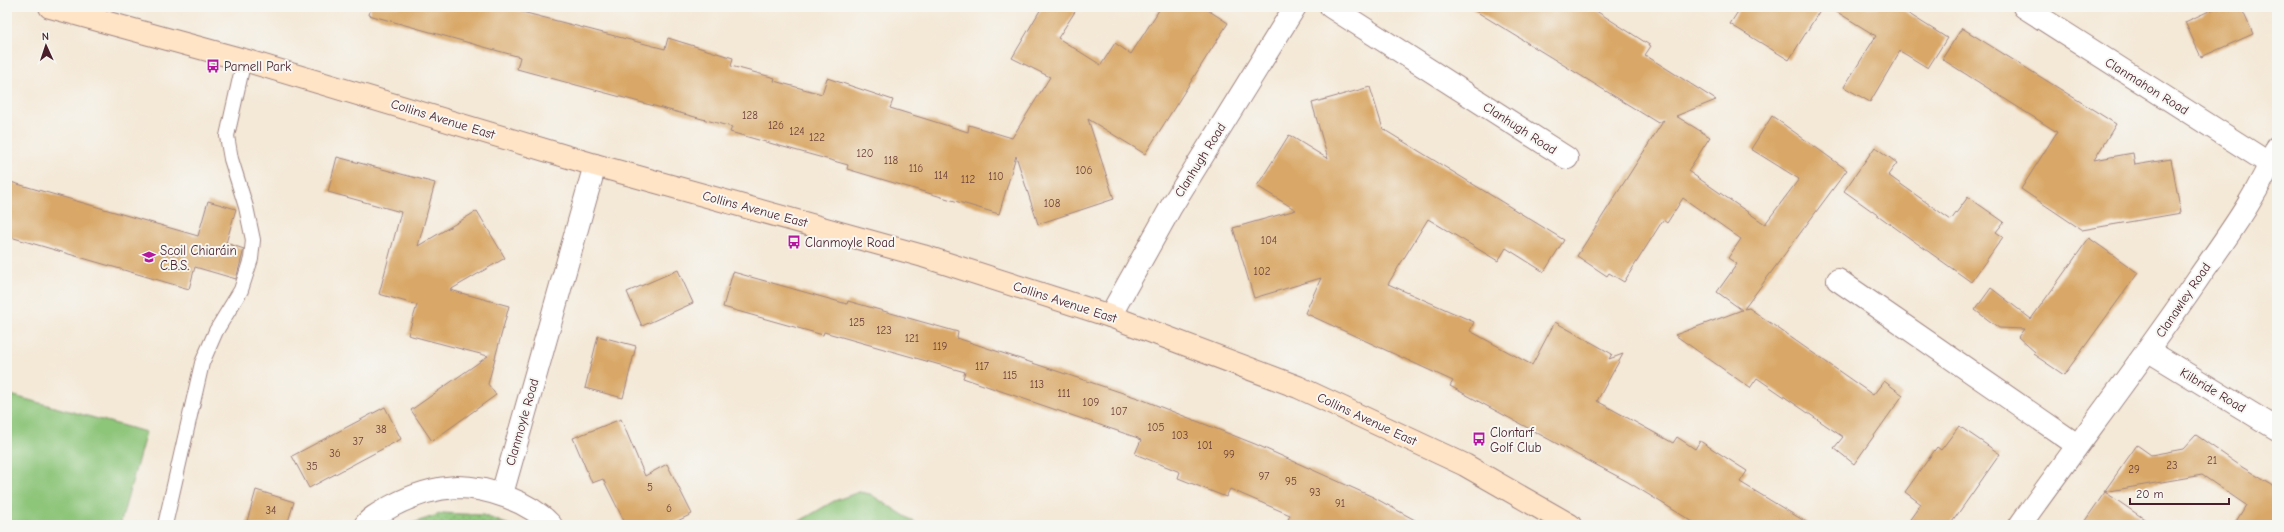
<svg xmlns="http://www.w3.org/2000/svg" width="2284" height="532" font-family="'Comic Neue',sans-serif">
  <defs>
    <pattern id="park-dots" width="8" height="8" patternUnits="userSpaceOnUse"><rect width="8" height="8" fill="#8dc579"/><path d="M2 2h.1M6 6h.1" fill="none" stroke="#759f63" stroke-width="1.8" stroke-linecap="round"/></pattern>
  </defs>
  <rect width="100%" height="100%" fill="#f6f6f2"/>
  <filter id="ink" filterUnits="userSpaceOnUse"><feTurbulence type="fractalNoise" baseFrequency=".025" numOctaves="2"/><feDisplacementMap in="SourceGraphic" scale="8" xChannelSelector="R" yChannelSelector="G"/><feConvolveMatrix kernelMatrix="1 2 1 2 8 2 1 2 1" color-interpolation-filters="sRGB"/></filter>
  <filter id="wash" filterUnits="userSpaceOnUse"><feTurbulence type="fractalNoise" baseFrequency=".012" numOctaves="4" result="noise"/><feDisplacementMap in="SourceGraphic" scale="16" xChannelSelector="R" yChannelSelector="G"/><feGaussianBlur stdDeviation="0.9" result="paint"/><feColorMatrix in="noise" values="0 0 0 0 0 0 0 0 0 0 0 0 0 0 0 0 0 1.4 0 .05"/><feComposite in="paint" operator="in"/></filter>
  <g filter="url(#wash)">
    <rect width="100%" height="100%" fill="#f4e8d6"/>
    <g fill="#8dc579" stroke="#6c7252">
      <path d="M 7,394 L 146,432 L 120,525 L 7,525 Z"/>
      <path d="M 859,492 L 870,494 L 919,525 L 793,525 L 834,501 Z"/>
    </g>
    <path fill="url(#park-dots)" stroke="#6c7252" d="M 443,513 L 483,515 L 509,525 L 407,525 Z"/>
    <g id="blocks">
      <g fill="#d9a868">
        <path d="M 371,7 L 503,7 L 665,49 L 668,38 L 733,58 L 731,66 L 775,78 L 774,81 L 822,94 L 827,78 L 893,100 L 890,108 L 968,132 L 969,125 L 1012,138 L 1050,77 L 1012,58 L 1042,7 L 1078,7 L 1058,38 L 1101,65 L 1115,43 L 1131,54 L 1161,7 L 1203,7 L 1228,23 L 1145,154 L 1088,119 L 1114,199 L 1038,224 L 1016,156 L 999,214 L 847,169 L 848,165 L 730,132 L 732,127 L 517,69 L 520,57 L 369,15 Z"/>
        <path d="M 1469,7 L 1590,7 L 1651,46 L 1645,55 L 1716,100 L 1676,116 L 1710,137 L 1688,171 L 1765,224 L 1799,179 L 1751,149 L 1772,116 L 1847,170 L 1744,309 L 1749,308 L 1873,395 L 1884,381 L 1903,395 L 1854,464 L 1834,448 L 1843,437 L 1757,378 L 1750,388 L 1675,335 L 1742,310 L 1717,292 L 1737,264 L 1728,258 L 1741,239 L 1683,198 L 1667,223 L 1663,220 L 1624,282 L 1609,273 L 1607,276 L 1577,256 L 1664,120 L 1658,123 Z"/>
        <path d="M 1741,7 L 1822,7 L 1789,60 L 1730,24 Z"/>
        <path d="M 1829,7 L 1898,7 L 1947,38 L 1928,68 L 1900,51 L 1870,102 L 1844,87 L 1876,36 Z"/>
        <path d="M 2218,7 L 2241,7 L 2253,34 L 2201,57 L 2185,22 Z"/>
        <path d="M 1962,28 L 2116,124 L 2094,160 L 2133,153 L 2135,165 L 2171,159 L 2181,213 L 2082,230 L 2021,189 L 2057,132 L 1942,59 Z"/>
        <path d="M 1370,87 L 1383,129 L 1564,240 L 1544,272 L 1506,248 L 1498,261 L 1428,219 L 1388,284 L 1474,322 L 1470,331 L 1532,365 L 1555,322 L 1612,354 L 1609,359 L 1623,354 L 1597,401 L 1673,443 L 1677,437 L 1695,449 L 1700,441 L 1747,471 L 1740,482 L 1811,525 L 1698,525 L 1628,482 L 1450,386 L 1453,381 L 1305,313 L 1321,278 L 1254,298 L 1233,228 L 1296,210 L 1257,186 L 1289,135 L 1328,159 L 1312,103 Z"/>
        <path d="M 1875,147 L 1897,163 L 1888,175 L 1951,220 L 1968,197 L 2004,222 L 1996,232 L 2003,237 L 1971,282 L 1844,191 Z"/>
        <path d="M 337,157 L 435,183 L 418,246 L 477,211 L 505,258 L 450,290 L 509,306 L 488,384 L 496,395 L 432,441 L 411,410 L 488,356 L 408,335 L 417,305 L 379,294 L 401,212 L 328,192 Z"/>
        <path d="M 7,181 L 198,236 L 208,201 L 236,209 L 226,243 L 244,249 L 236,279 L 195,267 L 189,289 L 7,236 Z"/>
        <path d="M 2089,238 L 2138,273 L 2064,375 L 2033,354 L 2035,352 L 2018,337 L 2024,329 L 1999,328 L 1975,310 L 1991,288 L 2031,319 Z"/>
        <path d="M 678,270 L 693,303 L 642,326 L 627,292 Z"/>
        <path d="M 733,272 L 847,304 L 848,301 L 958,332 L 957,338 L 1138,398 L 1255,444 L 1373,497 L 1424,525 L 1286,525 L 1290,515 L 1230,489 L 1226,497 L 1178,478 L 1180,472 L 1135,454 L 1141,440 L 1138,439 L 1138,438 L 963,378 L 965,372 L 824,332 L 823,335 L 723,307 Z"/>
        <path d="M 598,336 L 636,346 L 623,398 L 585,388 Z"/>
        <path d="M 385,407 L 401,439 L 309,488 L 292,456 Z"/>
        <path d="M 621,419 L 645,476 L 667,464 L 692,514 L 669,525 L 626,525 L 603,479 L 592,483 L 573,438 Z"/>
        <path d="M 1959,426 L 2000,454 L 1950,525 L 1906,525 L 1921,504 L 1905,492 L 1937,447 L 1941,450 Z"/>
        <path d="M 2196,435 L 2242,467 L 2277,488 L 2277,525 L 2234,525 L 2246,505 L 2202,475 L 2104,492 L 2137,445 L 2151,455 L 2183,449 Z"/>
        <path d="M 256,490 L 294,502 L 287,525 L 246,525 Z"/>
        <path d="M 2105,492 L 2153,525 L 2082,525 Z"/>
      </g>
    </g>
  </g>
  <g filter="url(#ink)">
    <use href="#blocks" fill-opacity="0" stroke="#9f8480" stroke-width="1"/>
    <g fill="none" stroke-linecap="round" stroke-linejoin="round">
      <g stroke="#9f8480" stroke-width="16">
        <path id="lane" d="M 165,525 L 202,363 L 216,331 L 241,290 L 251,259 L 253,240 L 246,207 L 231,159 L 227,136 L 244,60"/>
      </g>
      <g stroke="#9f8480" stroke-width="24">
        <g id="street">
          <path d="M 1331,7 L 1567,158"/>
          <path d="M 2024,7 L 2270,164"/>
          <path d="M 1838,280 L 2077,445"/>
          <path d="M 1110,316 L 1171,207 L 1295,7"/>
          <path d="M 2149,351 L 2277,429"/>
          <path d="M 502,494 L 595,165"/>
          <path d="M 365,525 C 372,516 382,512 392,506 C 411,496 435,488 457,487 C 488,487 530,502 551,525"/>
          <path d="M 2020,525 C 2079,442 2142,361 2199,277 C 2228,235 2259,194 2277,147"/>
        </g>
      </g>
      <g stroke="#9f8480" stroke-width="24">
        <path id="secondary" d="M 50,7 L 244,60 L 595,165 L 923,256 L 1110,316 L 1298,387 L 1465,465 L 1570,525"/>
      </g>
      <use href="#lane" stroke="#fff" stroke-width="14"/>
      <use href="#street" stroke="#fff" stroke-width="22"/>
      <use href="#secondary" stroke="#ffe4c6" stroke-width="22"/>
    </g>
  </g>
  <defs>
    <g id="bus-bare" transform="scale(1.08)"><path d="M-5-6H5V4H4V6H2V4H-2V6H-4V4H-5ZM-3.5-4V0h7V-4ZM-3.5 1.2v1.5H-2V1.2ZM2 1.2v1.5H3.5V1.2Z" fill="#b5179e" stroke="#f6f6f2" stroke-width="2.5" paint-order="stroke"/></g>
    <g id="school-bare" transform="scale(1.08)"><path d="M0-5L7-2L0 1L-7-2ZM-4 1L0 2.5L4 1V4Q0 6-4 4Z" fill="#b5179e" stroke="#f6f6f2" stroke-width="2.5" paint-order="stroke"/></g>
  </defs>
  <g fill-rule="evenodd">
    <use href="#bus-bare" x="213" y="66"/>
    <use href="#bus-bare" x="794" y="242"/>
    <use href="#school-bare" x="149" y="257"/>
    <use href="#bus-bare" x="1479" y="439"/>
  </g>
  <g text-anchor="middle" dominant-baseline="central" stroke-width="4" stroke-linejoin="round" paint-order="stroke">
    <g font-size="11" fill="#6e413a">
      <text x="750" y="115">128</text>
      <text x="776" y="125">126</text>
      <text x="797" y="131">124</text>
      <text x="817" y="137">122</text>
      <text x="865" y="153">120</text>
      <text x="891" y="160">118</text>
      <text x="916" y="168">116</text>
      <text x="1084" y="170">106</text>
      <text x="941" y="175">114</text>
      <text x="996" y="176">110</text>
      <text x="968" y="179">112</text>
      <text x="1052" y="203">108</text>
      <text x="1269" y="240">104</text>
      <text x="1262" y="271">102</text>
      <text x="857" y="322">125</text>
      <text x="884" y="330">123</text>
      <text x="912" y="338">121</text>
      <text x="940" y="346">119</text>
      <text x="982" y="366">117</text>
      <text x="1010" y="375">115</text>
      <text x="1037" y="384">113</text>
      <text x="1064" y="393">111</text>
      <text x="1091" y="402">109</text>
      <text x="1119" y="411">107</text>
      <text x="1156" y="427">105</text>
      <text x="381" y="429">38</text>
      <text x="1180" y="435">103</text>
      <text x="358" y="441">37</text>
      <text x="1205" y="445">101</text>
      <text x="335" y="453">36</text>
      <text x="1229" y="454">99</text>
      <text x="2212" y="460">21</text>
      <text x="2172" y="465">23</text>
      <text x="312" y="466">35</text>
      <text x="2134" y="469">29</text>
      <text x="1264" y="476">97</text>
      <text x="1291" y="481">95</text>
      <text x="650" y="487">5</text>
      <text x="1315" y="492">93</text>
      <text x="1340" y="503">91</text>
      <text x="669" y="508">6</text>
      <text x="271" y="510">34</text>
    </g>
    <g font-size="13" fill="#4a1f2b" stroke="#f6f6f2" text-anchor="start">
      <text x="224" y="66">Parnell Park</text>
      <text x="805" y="242">Clanmoyle Road</text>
      <text x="160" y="250">Scoil Chiaráin<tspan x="160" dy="15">C.B.S.</tspan></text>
      <text x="1490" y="432">Clontarf<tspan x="1490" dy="15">Golf Club</tspan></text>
    </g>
    <g font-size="13" fill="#4a1f2b" stroke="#f6f6f2">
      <text transform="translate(2147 86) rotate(32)">Clanmahon Road</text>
      <text transform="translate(443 119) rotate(17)">Collins Avenue East</text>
      <text transform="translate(1520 128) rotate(33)">Clanhugh Road</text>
      <text transform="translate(1200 160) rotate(-58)">Clanhugh Road</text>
      <text transform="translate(755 209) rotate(15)">Collins Avenue East</text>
      <text transform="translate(2183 300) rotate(-56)">Clanawley Road</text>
      <text transform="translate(1065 302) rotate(18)">Collins Avenue East</text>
      <text transform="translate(2213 390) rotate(31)">Kilbride Road</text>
      <text transform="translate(1367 419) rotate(25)">Collins Avenue East</text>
      <text transform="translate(522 422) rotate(-74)">Clanmoyle Road</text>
    </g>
  </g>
  <rect width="2284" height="532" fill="none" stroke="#f6f6f2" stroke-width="24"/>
  <g transform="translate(46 46) rotate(357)" stroke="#f6f6f2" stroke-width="3" paint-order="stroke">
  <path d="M0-3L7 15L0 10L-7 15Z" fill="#4a1f2b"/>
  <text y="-6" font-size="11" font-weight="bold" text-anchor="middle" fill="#4a1f2b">N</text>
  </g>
  <path d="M2130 498v6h99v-6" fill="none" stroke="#4a1f2b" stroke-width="2"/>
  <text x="2136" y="498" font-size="12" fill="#4a1f2b" stroke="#f6f6f2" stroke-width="3" paint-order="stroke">20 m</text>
</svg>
